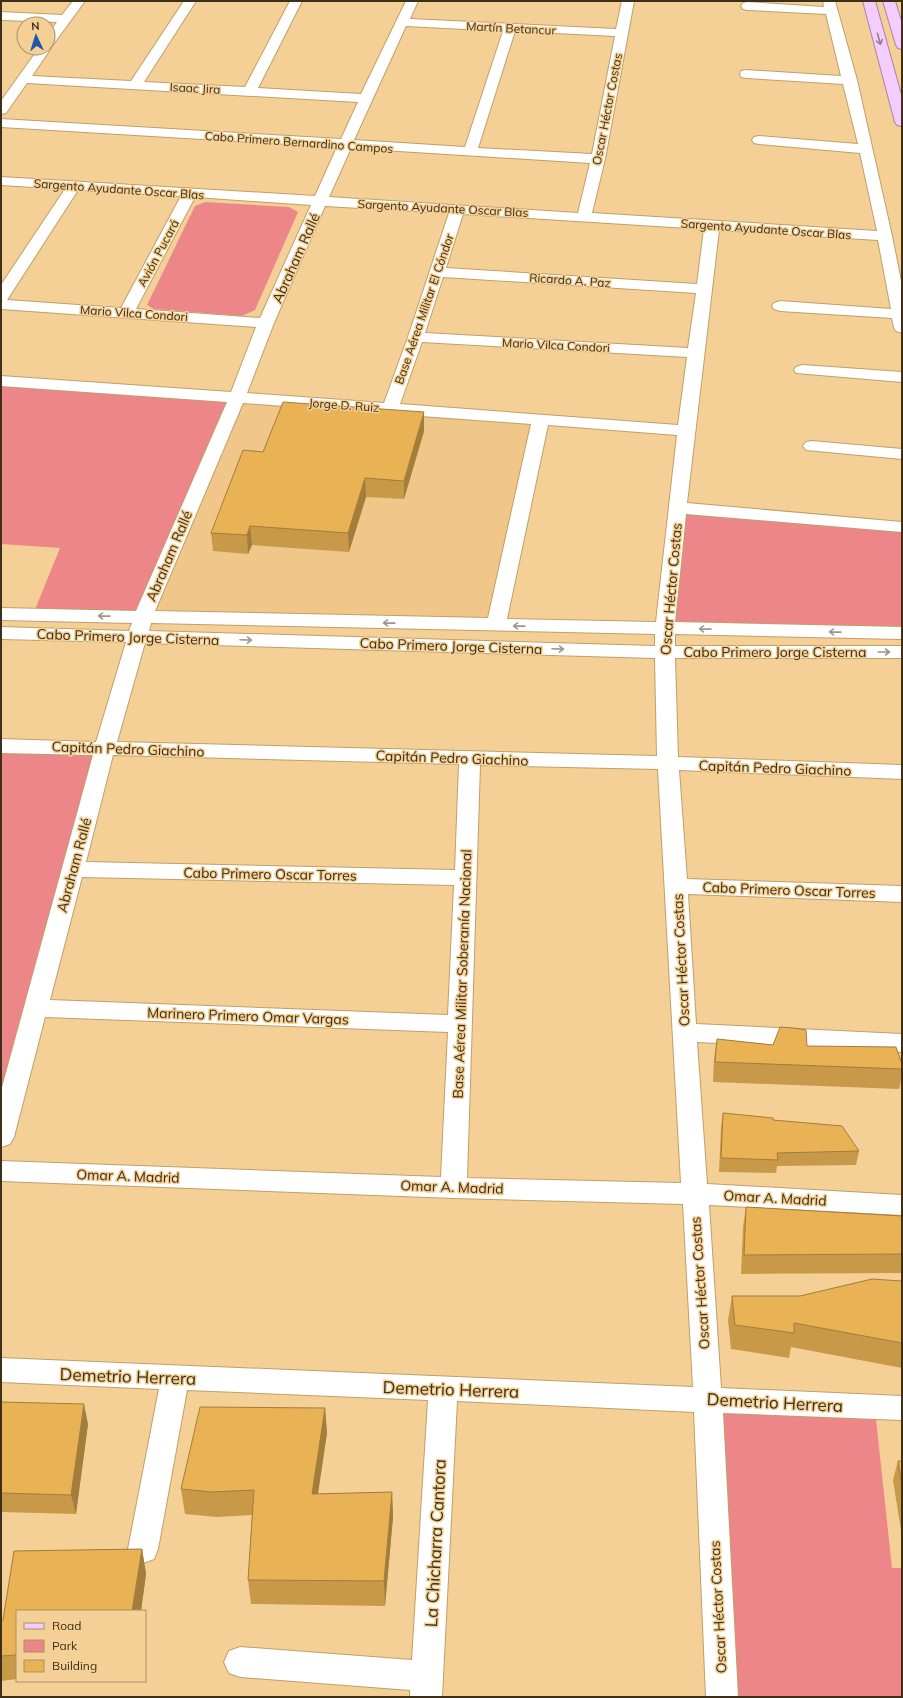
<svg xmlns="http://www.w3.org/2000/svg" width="903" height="1698" font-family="Mulish,sans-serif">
  <rect width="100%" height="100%" fill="#f4d097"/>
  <path fill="#f0c788" d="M 241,401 L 537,421 L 492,622 L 148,615 Z"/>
  <g fill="#ec8689">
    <path d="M 205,202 L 289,207 L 298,212 L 255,310 L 242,316 L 154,309 L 147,305 L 195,206 Z"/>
    <path d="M 1,382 L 236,398 L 140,615 L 34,612 L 60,548 L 1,544 Z"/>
    <path d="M 681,510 L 902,528 L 902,631 L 665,627 Z"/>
    <path d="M 1,746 L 104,749 L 1,1133 Z"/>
    <path d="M 715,1405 L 875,1410 L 892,1568 L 902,1568 L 902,1697 L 729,1697 Z"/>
  </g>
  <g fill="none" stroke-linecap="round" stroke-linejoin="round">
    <g stroke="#c19f68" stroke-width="2">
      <g id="minor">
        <path d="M 73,1 L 85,1 L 52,46 L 50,46 L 51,48 L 32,76 L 131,81 L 184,1 L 196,1 L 144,82 L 245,87 L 290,1 L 302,1 L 258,88 L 361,94 L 406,1 L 418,1 L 410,19 L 616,29 L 622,1 L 634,1 L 605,159 L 592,213 L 877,231 L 860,153 L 759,144 L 754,143 L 752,140 L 754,137 L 759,136 L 858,144 L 843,84 L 746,78 L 741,77 L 740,74 L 741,71 L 746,70 L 841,76 L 826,14 L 747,10 L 743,9 L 741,6 L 743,3 L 747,2 L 824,7 L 823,1 L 835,1 L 857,80 L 892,236 L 902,286 L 902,333 L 896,331 L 894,328 L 892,318 L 780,311 L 774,309 L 772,306 L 774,303 L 780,301 L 891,309 L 878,240 L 719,230 L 687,503 L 902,522 L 902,532 L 686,514 L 675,622 L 902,627 L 902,639 L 675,634 L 675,646 L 902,646 L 902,658 L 675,658 L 678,757 L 902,765 L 902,779 L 679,770 L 687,879 L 902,886 L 902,902 L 688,894 L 696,1024 L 902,1034 L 902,1052 L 697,1042 L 707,1184 L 902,1195 L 902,1215 L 709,1205 L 721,1388 L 902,1396 L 902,1420 L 723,1413 L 738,1697 L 706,1697 L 694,1412 L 457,1401 L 442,1697 L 410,1697 L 410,1690 L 240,1677 L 229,1673 L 224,1662 L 229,1651 L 240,1647 L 412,1660 L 428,1400 L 187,1390 L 158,1549 L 154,1559 L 143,1563 L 132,1559 L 128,1549 L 159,1389 L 1,1382 L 1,1358 L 693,1387 L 683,1204 L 454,1198 L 1,1181 L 1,1161 L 441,1177 L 448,1032 L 45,1017 L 14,1137 L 10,1144 L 1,1147 L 1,1091 L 93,755 L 1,753 L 1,739 L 96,742 L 126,642 L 1,639 L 1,627 L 129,631 L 132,623 L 1,620 L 1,608 L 136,611 L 227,402 L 1,386 L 1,376 L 231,392 L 256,327 L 1,309 L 1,285 L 65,189 L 1,185 L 1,177 L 315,196 L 337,147 L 1,127 L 1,119 L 341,139 L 358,102 L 27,83 L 6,113 L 1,114 L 1,101 L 39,48 L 48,48 L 48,34 L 57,22 L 1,20 L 1,12 L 62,15 ZM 406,26 L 503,31 L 465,147 L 354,140 ZM 515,31 L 615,36 L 592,154 L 478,148 ZM 351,148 L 590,163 L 578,213 L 329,197 ZM 78,190 L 181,196 L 121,308 L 7,300 ZM 195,197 L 311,205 L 260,318 L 136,309 ZM 325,206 L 449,213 L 408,337 L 384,403 L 247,393 L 274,323 ZM 463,214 L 704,229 L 697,284 L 446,268 ZM 443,277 L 696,293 L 688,348 L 425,333 ZM 422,342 L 687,357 L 678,425 L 400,404 ZM 243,403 L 531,424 L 488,618 L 155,611 ZM 548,425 L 677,435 L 656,622 L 507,619 ZM 151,623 L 655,634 L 655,646 L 149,631 ZM 145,643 L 655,658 L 657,756 L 117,742 ZM 113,755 L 459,764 L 455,870 L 86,862 ZM 480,765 L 658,769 L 681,1183 L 467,1178 ZM 82,877 L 454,885 L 448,1015 L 50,1000 Z"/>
        <path d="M 802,365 L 902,372 L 902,382 L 796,373 L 794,370 L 796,367 Z"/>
        <path d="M 812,441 L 902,449 L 902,459 L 806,450 L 803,446 L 806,442 Z"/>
      </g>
    </g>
    <g stroke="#ad80ac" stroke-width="2">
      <g id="major">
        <path d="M 863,1 L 875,1 L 902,98 L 902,126 L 897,125 L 895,122 Z"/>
        <path d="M 883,1 L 895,1 L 902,24 L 902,49 L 898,48 L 896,45 Z"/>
      </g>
    </g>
    <use href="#minor" fill="#fff" fill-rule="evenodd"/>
    <use href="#major" fill="#f2cdfd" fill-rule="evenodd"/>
  </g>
  <g fill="#c89948">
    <path d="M 424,431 L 404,499 L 366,497 L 349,552 L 252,545 L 248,554 L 213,551 L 211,533 L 263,452 Z"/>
    <path d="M 717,1039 L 773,1045 L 807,1046 L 902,1064 L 902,1076 L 899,1089 L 713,1082 L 714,1059 Z"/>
    <path d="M 723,1113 L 773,1120 L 859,1151 L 856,1165 L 777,1166 L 776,1173 L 719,1172 L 721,1127 Z"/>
    <path d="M 746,1207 L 902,1216 L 902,1273 L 741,1274 L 743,1227 Z"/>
    <path d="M 902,1281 L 902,1368 L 791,1347 L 789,1358 L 731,1349 L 728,1320 L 732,1296 L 800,1296 Z"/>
    <path d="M 1,1402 L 88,1424 L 76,1514 L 1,1512 Z"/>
    <path d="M 325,1408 L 327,1433 L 318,1494 L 392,1492 L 393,1517 L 385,1606 L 251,1604 L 248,1580 L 252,1515 L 217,1517 L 185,1514 L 181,1489 Z"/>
    <path d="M 898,1461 L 902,1461 L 902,1537 L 893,1480 Z"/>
    <path d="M 142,1549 L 146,1574 L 141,1611 L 17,1611 L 17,1679 L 1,1681 L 1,1620 L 3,1620 L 14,1551 Z"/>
  </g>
  <g fill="#a37d3b">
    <path d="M 424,412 L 424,431 L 404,499 L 404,481 Z"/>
    <path d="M 365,478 L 366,497 L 349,552 L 348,533 Z"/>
    <path d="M 250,526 L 252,545 L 248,554 L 247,535 Z"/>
    <path d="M 84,1404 L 88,1424 L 76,1514 L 71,1495 Z"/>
    <path d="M 325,1408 L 327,1433 L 314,1519 L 312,1494 Z"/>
    <path d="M 392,1492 L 393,1517 L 385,1606 L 384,1581 Z"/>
    <path d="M 142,1549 L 146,1574 L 141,1611 L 132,1611 Z"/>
  </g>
  <g fill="#e9b254" stroke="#a37d3b">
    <path d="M 283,402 L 424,412 L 404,481 L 365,478 L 348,533 L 250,526 L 247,535 L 211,533 L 243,450 L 263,452 Z"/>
    <path d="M 780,1027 L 793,1028 L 806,1030 L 807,1046 L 896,1047 L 902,1064 L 902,1069 L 715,1062 L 717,1039 L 773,1045 Z"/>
    <path d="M 723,1113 L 773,1118 L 773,1120 L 842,1126 L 859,1151 L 777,1153 L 778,1160 L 721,1158 Z"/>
    <path d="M 746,1207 L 902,1216 L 902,1254 L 744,1255 Z"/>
    <path d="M 872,1279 L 902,1281 L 902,1343 L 794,1323 L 794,1333 L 735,1325 L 732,1296 L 800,1296 Z"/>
    <path d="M 1,1402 L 84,1404 L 71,1495 L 1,1493 Z"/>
    <path d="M 200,1407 L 325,1408 L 312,1494 L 392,1492 L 384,1581 L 248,1580 L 254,1490 L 213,1492 L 181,1489 Z"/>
    <path d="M 898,1461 L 902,1461 L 902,1486 Z"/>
    <path d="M 142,1549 L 132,1611 L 17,1611 L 17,1655 L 1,1656 L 1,1620 L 3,1620 L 14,1551 Z"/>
  </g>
  <defs><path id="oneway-shaft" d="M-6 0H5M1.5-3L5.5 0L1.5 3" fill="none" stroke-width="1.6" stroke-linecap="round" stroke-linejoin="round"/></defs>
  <use stroke="#987e8a" href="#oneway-shaft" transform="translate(879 39) rotate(75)"/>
  <g stroke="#9e978c">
    <use href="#oneway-shaft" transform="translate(104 616) rotate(-179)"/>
    <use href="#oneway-shaft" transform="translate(389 623) rotate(-179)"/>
    <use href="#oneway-shaft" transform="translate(519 626) rotate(-179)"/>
    <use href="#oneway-shaft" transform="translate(705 629) rotate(-179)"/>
    <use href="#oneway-shaft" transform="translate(835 632) rotate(-179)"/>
    <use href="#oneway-shaft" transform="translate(246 640) rotate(2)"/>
    <use href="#oneway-shaft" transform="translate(558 649) rotate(2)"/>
    <use href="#oneway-shaft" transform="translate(884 652)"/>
  </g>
  <g text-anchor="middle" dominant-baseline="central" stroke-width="3" stroke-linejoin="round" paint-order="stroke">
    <g font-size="12" fill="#3d2f18" stroke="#f4d097">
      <text transform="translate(511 28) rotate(3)">Martín Betancur</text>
      <text transform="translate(195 88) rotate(3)">Isaac Jira</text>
      <text transform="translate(607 109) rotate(-79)">Oscar Héctor Costas</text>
      <text transform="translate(299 142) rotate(4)">Cabo Primero Bernardino Campos</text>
      <text transform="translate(119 189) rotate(4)">Sargento Ayudante Oscar Blas</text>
      <text transform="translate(443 208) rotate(3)">Sargento Ayudante Oscar Blas</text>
      <text transform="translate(766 229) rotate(4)">Sargento Ayudante Oscar Blas</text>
      <text transform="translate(158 253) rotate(-62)">Avión Pucará</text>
      <text transform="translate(570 280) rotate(4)">Ricardo A. Paz</text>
      <text transform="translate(424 309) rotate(-71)">Base Aérea Militar El Cóndor</text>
      <text transform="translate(134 313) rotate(4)">Mario Vilca Condori</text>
      <text transform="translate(556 345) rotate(3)">Mario Vilca Condori</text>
      <text transform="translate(344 405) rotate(4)">Jorge D. Ruiz</text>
    </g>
    <g font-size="14" fill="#3d2f18" stroke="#f4d097">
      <text transform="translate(296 258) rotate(-66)">Abraham Rallé</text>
      <text transform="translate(169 556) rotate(-67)">Abraham Rallé</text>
      <text transform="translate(671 589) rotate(-85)">Oscar Héctor Costas</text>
      <text transform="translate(128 637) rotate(2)">Cabo Primero Jorge Cisterna</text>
      <text transform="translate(451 646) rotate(2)">Cabo Primero Jorge Cisterna</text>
      <text x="775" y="652">Cabo Primero Jorge Cisterna</text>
      <text transform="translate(128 749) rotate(2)">Capitán Pedro Giachino</text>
      <text transform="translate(452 758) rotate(2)">Capitán Pedro Giachino</text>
      <text transform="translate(775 768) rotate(2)">Capitán Pedro Giachino</text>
      <text transform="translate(74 865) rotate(-75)">Abraham Rallé</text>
      <text transform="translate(270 874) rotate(1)">Cabo Primero Oscar Torres</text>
      <text transform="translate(789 890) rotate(2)">Cabo Primero Oscar Torres</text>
      <text transform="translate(681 960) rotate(-93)">Oscar Héctor Costas</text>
      <text transform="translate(462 974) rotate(-88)">Base Aérea Militar Soberanía Nacional</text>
      <text transform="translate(248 1016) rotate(2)">Marinero Primero Omar Vargas</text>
      <text transform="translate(128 1176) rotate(2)">Omar A. Madrid</text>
      <text transform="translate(452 1187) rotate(2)">Omar A. Madrid</text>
      <text transform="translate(775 1198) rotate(3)">Omar A. Madrid</text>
      <text transform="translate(700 1283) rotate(-94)">Oscar Héctor Costas</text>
      <text transform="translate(718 1607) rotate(-93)">Oscar Héctor Costas</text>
    </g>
    <g font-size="17" fill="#3d2f18" stroke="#f4d097">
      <text transform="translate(128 1376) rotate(2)">Demetrio Herrera</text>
      <text transform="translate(451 1389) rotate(2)">Demetrio Herrera</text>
      <text transform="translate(775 1402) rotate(3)">Demetrio Herrera</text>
      <text transform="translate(435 1543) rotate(-87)">La Chicharra Cantora</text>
    </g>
  </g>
  <rect width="903" height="1698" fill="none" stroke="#3d2f18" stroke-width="4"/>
  <rect x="16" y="1610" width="130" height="72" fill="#f4d097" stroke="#ab9064"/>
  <rect x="24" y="1623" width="20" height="6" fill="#f2cdfd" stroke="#ab9064"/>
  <text x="52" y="1630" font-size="12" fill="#3d2f18">Road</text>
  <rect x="24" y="1640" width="20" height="12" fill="#ec8689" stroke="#ab9064"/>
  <text x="52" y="1650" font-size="12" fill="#3d2f18">Park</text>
  <rect x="24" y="1660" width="20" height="12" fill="#e9b254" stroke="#ab9064"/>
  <text x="52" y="1670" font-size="12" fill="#3d2f18">Building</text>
  <g transform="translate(36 36) rotate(356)"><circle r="19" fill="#f4d097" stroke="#ab9064"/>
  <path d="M0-3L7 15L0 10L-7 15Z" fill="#1e56a8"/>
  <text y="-6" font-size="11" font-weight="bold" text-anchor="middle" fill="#3d2f18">N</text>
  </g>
</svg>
